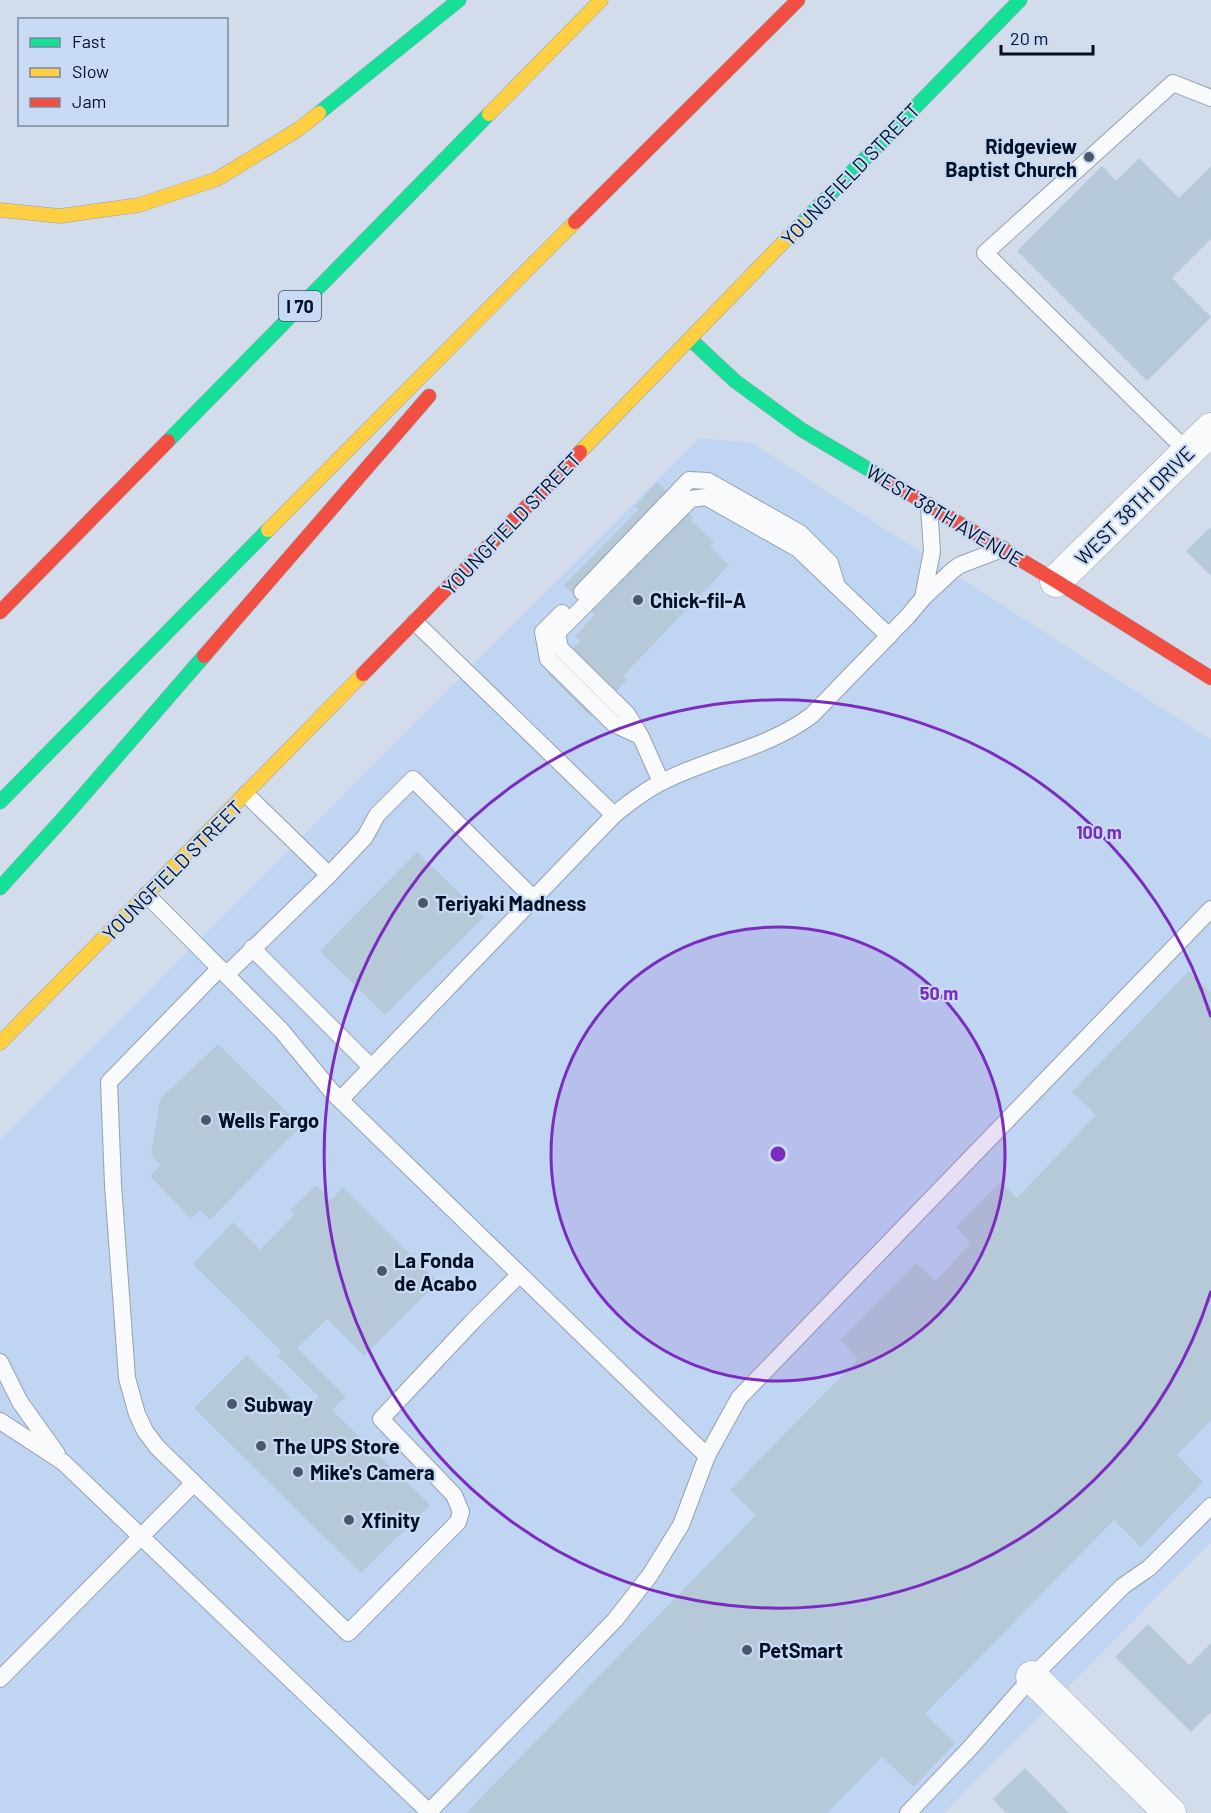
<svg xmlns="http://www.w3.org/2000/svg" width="1211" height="1813" font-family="Barlow,sans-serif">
  <rect width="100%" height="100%" fill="#d2dcea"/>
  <path fill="#c0d5f2" d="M 699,438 L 752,443 L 1211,740 L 1211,1542 L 944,1813 L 0,1813 L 0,1140 Z"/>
  <g fill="#b6c9d9">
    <path d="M 1139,158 L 1179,198 L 1211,166 L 1211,239 L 1172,278 L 1211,317 L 1147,381 L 1017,251 L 1102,166 L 1116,181 Z"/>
    <path d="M 657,482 L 694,518 L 691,520 L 714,542 L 710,546 L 729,565 L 623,676 L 627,680 L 591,717 L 548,674 L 580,641 L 575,636 L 595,615 L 564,585 L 639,509 L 635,506 Z"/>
    <path d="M 1211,527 L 1211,576 L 1186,551 Z"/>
    <path d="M 417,852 L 484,917 L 385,1015 L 320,951 Z"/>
    <path d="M 1189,971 L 1211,993 L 1211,1420 L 1177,1455 L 1203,1482 L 1141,1547 L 1114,1520 L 944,1694 L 925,1714 L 955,1743 L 914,1787 L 882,1757 L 827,1813 L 466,1813 L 756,1515 L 730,1490 L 858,1359 L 840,1340 L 916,1263 L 935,1281 L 971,1243 L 956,1227 L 1001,1181 L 1017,1198 L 1096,1115 L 1072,1092 Z"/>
    <path d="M 218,1044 L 301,1126 L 210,1220 L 200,1210 L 191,1219 L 150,1176 L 161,1165 L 151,1155 L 160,1099 Z"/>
    <path d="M 316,1185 L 331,1200 L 343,1187 L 438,1282 L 364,1356 L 327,1319 L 297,1348 L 346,1397 L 332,1410 L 430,1505 L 361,1573 L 194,1408 L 247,1355 L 304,1411 L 319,1397 L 277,1355 L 282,1352 L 193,1264 L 233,1222 L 260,1250 L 295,1214 L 290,1210 Z"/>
    <path d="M 1148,1624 L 1189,1665 L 1211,1643 L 1211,1712 L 1191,1732 L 1115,1657 Z"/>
    <path d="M 1025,1768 L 1069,1813 L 1006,1813 L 993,1799 Z"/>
  </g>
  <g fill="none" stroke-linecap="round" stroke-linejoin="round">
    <g stroke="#95a1b2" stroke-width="18">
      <g id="lane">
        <path d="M 1188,452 L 985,253 L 1173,83 L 1211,98"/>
        <path d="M 582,592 L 689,480 L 708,481 L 800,533 L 830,563 L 837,586"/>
        <path d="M 923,598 L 932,551 L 929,506"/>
        <path d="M 562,613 L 543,632 L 548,659 L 614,724 L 640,736"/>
        <path d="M 415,622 L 614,815"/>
        <path d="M 661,782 L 641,737 L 627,714 L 560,648 L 557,633 L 691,499 L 706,497 L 798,549 L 889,636"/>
        <path d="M 246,794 L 329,875"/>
        <path d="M 147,895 L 281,1030 L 333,1093 L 707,1456"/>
        <path d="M 252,948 L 371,1067"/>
        <path d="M 220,968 L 109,1082 L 113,1185 L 127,1378 L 137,1414 L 145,1431 L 157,1447 L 348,1633 L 458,1522 L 461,1512 L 454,1495 L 381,1419 L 474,1320 L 519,1275"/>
        <path d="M 226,975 L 329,875 L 365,837 L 377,815 L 413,779 L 533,898"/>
        <path d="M 340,1100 L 614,815 C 631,801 648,788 668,779 C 716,756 770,747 812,715 L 908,616 L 923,598 L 953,570 L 960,565 L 1002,549"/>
        <path d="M 0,1362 L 20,1402 L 57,1454"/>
        <path d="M 0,1421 L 63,1462 L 429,1812"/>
        <path d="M 0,1679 L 194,1483"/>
        <path d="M 428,1813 L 615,1620 L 650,1575 L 681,1525 L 707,1456 L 739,1398 L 1211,909"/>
        <path d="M 908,1813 L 971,1747 L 1032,1677 L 1123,1586 L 1149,1568 L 1211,1506"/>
      </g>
    </g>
    <g stroke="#95a1b2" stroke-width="33">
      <g id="street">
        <path d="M 1056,581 L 1211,429"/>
        <path d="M 1032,1677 L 1170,1813"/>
      </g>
    </g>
    <g stroke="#95a1b2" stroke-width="15">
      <g id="fast">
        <path d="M 319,113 L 459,0"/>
        <path d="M 801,224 L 1020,0"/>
        <path d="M 690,339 L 735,381 L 802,430 L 885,479"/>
        <path d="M 168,441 L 489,114"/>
        <path d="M 0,802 L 268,530"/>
        <path d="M 0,888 L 68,813 L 204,656"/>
      </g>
    </g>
    <g stroke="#95a1b2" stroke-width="15">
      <g id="slow">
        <path d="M 489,114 L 601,0"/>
        <path d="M 0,210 L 60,216 L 139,205 L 217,179 L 299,129 L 319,113"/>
        <path d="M 580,452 L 801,224"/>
        <path d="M 268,530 L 575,222"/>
        <path d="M 0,1043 L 363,674"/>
      </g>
    </g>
    <g stroke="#95a1b2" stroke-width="15">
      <g id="jam">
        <path d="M 575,222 L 798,0"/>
        <path d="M 885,479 L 1056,581 L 1211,678"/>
        <path d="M 0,612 L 168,441"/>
        <path d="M 204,656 L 429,396"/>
        <path d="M 363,674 L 580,452"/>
      </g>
    </g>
    <use href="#lane" stroke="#f8fafc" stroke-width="16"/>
    <use href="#street" stroke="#f8fafc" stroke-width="32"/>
    <use href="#fast" stroke="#16e098" stroke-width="14"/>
    <use href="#slow" stroke="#ffcf43" stroke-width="14"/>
    <use href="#jam" stroke="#f24e42" stroke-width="14"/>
  </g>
  <circle cx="778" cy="1154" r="227" fill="#7b2cbf" fill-opacity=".12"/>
  <g fill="none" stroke="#7b2cbf" stroke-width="3">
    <circle cx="778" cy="1154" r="227"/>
    <path d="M1211 1291A454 454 0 1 1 1211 1017"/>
  </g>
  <g fill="#4b576b" stroke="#c8daf4" stroke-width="2">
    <circle cx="1089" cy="157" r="6"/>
    <circle cx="638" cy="600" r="6"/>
    <circle cx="423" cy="903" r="6"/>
    <circle cx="206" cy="1120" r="6"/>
    <circle cx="382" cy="1271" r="6"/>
    <circle cx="232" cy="1404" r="6"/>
    <circle cx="261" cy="1446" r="6"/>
    <circle cx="298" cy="1472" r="6"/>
    <circle cx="349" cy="1520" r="6"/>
    <circle cx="747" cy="1650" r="6"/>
  </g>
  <g text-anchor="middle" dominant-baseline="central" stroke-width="4.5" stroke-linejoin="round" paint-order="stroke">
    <rect fill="#c8daf4" stroke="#3e4d64" stroke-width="1.5" x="279" y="291" width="42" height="30" rx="4.5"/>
    <g font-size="18" font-weight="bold" fill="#031026">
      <text x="300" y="306">I 70</text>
    </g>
    <g font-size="20" font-weight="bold" fill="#031026" stroke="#c8daf4" text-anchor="start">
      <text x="1077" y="146" text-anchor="end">Ridgeview<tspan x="1077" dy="23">Baptist Church</tspan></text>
      <text x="650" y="600">Chick-fil-A</text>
      <text x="435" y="903">Teriyaki Madness</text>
      <text x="218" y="1120">Wells Fargo</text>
      <text x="394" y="1260">La Fonda<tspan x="394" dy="23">de Acabo</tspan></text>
      <text x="244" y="1404">Subway</text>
      <text x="273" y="1446">The UPS Store</text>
      <text x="310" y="1472">Mike's Camera</text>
      <text x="361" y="1520">Xfinity</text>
      <text x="759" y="1650">PetSmart</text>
    </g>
    <g font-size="20" fill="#031026" stroke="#c8daf4">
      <text transform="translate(850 174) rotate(-46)">YOUNGFIELD STREET</text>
      <text transform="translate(1134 505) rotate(-45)">WEST 38TH DRIVE</text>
      <text transform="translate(945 515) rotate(31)">WEST 38TH AVENUE</text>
      <text transform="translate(511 523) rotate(-46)">YOUNGFIELD STREET</text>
      <text transform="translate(172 870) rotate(-45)">YOUNGFIELD STREET</text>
    </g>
  </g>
  <circle cx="778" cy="1154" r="9" fill="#7b2cbf" stroke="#c8daf4" stroke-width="3"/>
  <g font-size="18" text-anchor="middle" font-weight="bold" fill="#7b2cbf" stroke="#c8daf4" stroke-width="4.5" stroke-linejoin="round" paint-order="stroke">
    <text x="1099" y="839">100 m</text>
    <text x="939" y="1000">50 m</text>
  </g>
  <rect x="18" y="18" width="210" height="108" fill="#c8daf4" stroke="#7989a2" stroke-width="1.5"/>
  <rect x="30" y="38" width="30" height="9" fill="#16e098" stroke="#7989a2" stroke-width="1.5"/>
  <text x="72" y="48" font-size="18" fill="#031026">Fast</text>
  <rect x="30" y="68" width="30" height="9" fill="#ffcf43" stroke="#7989a2" stroke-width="1.5"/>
  <text x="72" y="78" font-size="18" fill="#031026">Slow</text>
  <rect x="30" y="98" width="30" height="9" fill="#f24e42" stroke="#7989a2" stroke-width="1.5"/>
  <text x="72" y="108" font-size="18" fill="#031026">Jam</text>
  <path d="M1001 45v9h92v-9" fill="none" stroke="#031026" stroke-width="3"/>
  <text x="1010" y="45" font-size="18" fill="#031026" stroke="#c8daf4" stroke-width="4.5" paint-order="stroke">20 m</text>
</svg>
